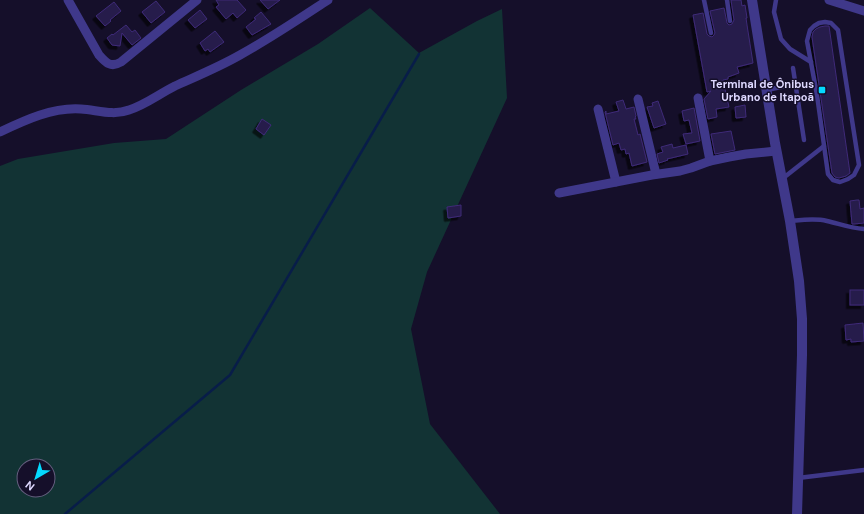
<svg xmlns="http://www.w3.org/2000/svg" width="864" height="514" font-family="'DM Sans',sans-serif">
  <defs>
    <filter id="shadow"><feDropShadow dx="-3.5" dy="3.5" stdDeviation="0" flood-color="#0009"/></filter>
  </defs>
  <rect width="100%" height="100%" fill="#150f2a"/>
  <path fill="#123334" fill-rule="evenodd" d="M 370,8 L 419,53 L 477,21 L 502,9 L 507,98 L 427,272 L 411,329 L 430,424 L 500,514 L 0,514 L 0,166 L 18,159 L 114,143 L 166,139 L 241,90 L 318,44 ZM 24,466 L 48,466 L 48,490 L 24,490 Z"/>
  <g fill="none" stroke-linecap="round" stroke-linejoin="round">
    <path stroke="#081d49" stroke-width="2.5" d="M 65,514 L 230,375 L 419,54"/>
  </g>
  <g fill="#271a4b" stroke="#3e2b78" filter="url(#shadow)">
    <path d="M 216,0 L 237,0 L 246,10 L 237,18 L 233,13 L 226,19 L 216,7 L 219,5 Z"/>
    <path d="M 260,0 L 280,0 L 268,9 Z"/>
    <path d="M 731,0 L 741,0 L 742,6 L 745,5 L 747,18 L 746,18 L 747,25 L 753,63 L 737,67 L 739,73 L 728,77 L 728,79 L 723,80 L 729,107 L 716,109 L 717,117 L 708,119 L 704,99 L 711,91 L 707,92 L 693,15 L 703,13 L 707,34 L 709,36 L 712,37 L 714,35 L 715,33 L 710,11 L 724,8 L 727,23 L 729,25 L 732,24 L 734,20 Z"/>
    <path d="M 156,1 L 165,12 L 151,23 L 142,12 Z"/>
    <path d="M 114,2 L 121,11 L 110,20 L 111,21 L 105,26 L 96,16 Z"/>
    <path d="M 200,10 L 207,19 L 195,28 L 188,20 Z"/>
    <path d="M 261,12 L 271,24 L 252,35 L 246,27 L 256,19 L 254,18 Z"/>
    <path d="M 126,25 L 132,32 L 135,30 L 141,38 L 132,45 L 122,33 L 120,46 L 112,45 L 107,38 L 112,34 L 113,35 Z"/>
    <path d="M 825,26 L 829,26 L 850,173 L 846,176 L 839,178 L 835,177 L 832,173 L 812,37 L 813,32 L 816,29 L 820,27 Z"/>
    <path d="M 215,31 L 224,42 L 210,52 L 208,49 L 205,51 L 200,43 Z"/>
    <path d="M 623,100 L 626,109 L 634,107 L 636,116 L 635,117 L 636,119 L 634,119 L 638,135 L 640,134 L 647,162 L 632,166 L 629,153 L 626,154 L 625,149 L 621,150 L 619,143 L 613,145 L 605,112 L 606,111 L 606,114 L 619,111 L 616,102 Z"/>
    <path d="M 658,101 L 666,124 L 654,128 L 647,107 L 653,106 L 652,103 Z"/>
    <path d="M 745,105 L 746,117 L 736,118 L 735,107 Z"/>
    <path d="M 694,108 L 700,141 L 686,144 L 683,134 L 692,133 L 689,120 L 684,121 L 682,111 Z"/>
    <path d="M 262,119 L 271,125 L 264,135 L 256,129 Z"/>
    <path d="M 731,131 L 735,150 L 715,154 L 711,134 Z"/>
    <path d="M 672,144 L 673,148 L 686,145 L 688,154 L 667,159 L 668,160 L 659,163 L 657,154 L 663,152 L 661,147 Z"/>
    <path d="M 857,200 L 859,200 L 860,209 L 864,208 L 864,223 L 854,224 L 852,224 L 850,201 Z"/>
    <path d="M 461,205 L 461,216 L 448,218 L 447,207 Z"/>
    <rect x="850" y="290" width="14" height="15"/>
    <path d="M 863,323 L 864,341 L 851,342 L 851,339 L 846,340 L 845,325 Z"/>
  </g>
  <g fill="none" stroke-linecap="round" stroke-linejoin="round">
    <g stroke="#3f388a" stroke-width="4.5">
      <path d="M 704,0 L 711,33"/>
      <path d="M 727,0 L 730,21"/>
      <path d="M 776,0 L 774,12 L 781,39 L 790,49 L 811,62"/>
      <path d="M 825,22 L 831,23 L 838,30 L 859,165 L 854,175 L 848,179 L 840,182 L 833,180 L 828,174 L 817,95 L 807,41 L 810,30 L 814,26 L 819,23 Z"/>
      <path d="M 793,68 L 804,140"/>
      <path d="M 767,90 L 795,84"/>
      <path d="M 782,179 L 824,146"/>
      <path d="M 790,221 C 802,220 815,218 827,221 C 840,224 850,228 864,229"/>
      <path d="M 798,478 L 864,470"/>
    </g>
    <g stroke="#3f388a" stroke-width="9">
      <path d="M 68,0 L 99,55 C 106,63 111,68 121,62 L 197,0"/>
      <path d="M 829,0 L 864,11"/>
      <path d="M 698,98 L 710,161"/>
      <path d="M 638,99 L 656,174"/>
      <path d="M 598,109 L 616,182"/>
      <path d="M 0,132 C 25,120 53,107 81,109 C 97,110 113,116 129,110 C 145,105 159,94 175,86 C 197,76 219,67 240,55 C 271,38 299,19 328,0"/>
      <path d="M 559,193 L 652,175 L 680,171 L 691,168 L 710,161 L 729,157 L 746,154 L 776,151"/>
    </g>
    <path stroke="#3f388a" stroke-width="10" d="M 752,0 L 775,143 L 790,221 L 799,281 L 802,319 L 802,355 L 797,514"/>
  </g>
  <rect fill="#04d9ff" stroke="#150f2a" stroke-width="1.5" x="818" y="86" width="8" height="8" rx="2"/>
  <g text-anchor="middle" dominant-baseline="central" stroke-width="3" stroke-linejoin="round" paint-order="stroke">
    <g font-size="11" font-weight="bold" fill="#ded8ff" stroke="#150f2a" text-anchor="end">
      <text x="814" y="84">Terminal de Ônibus<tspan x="814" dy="13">Urbano de Itapoã</tspan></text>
    </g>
  </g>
  <g transform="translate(36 478) rotate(218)"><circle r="19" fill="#150f2a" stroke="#655f7f"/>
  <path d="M0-3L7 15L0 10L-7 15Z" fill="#04d9ff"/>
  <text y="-6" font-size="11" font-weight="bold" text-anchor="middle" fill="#ded8ff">N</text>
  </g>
</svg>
